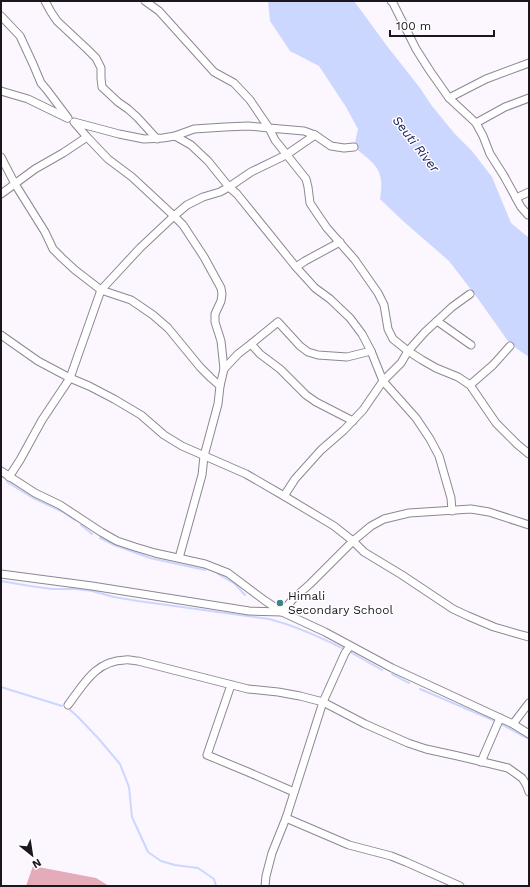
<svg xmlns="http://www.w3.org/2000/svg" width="530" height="887" font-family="'Work Sans',sans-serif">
  <rect width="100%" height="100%" fill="#fcf6fe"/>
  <path fill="#e4abb9" d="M 33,866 L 96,878 L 109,886 L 26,886 Z"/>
  <path fill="#cbd7ff" d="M 268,1 L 354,1 L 387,46 L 420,88 L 432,106 L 454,133 L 472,151 L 492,177 L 511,223 L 529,238 L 529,357 L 510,344 L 498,327 L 476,296 L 449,261 L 403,221 L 380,199 C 385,169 376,165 354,147 L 358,129 L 346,107 L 319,66 L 290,51 L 270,21 Z"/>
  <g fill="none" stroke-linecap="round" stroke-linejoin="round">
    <g stroke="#cbd7ff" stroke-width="2">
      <path d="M 7,482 L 33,498 L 63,512 L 75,520"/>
      <path d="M 81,525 L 92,534"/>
      <path d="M 100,538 L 114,545 L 150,558 L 205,570"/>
      <path d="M 218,574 L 235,584 L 245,595"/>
      <path d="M 1,581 L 30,586 L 52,589 L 76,589 L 92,591 L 114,597 L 138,601 L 269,619 C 296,626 318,636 342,648"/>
      <path d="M 350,652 L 382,670"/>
      <path d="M 392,674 L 409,683"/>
      <path d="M 1,687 L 62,706"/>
      <path d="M 420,689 L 495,721"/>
      <path d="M 69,709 L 78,717 L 98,738 L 120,764 L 129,787 L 132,817 L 148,852 L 161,861 L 175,865 L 198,868 L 214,879 L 216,886"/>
      <path d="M 501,724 L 529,739"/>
    </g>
    <g stroke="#8f8692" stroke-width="9">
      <g id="street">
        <path d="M 45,1 L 51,12 L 57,21 L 87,49 L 96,58 L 101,68 L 101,78 L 102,87 L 118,102 L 128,109 L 137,117 L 157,139"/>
        <path d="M 391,1 L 393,3 L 416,49 L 430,71 L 449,98 L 476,123 L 483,136 L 490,154 L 504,176 L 521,207 L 528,215 L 529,215"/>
        <path d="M 1,16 L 20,36 L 33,64 L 41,83 L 47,90 L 68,118"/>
        <path d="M 1,91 L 28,99 L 67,118"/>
        <path d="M 449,98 L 486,79 L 529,63"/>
        <path d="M 476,123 L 505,107 L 529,98"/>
        <path d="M 315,135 L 286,155 L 251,172 L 229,187 L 237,194 L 296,267 L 315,288 L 330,299 L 350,318 L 362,334 L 371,351 L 383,381 L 401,363 L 408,351 L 425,332 L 452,307 L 470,294"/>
        <path d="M 175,136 L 163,138 L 144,139 L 119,134 L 74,122 L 87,137 L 108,159 L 132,177 L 174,216 L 183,225 L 204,257 L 221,288 L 222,294 L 221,301 L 215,314 L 215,322 L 221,341 L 224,369 L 220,386"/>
        <path d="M 354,147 L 344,148 L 331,146 L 315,135 L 304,131 L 269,128 L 275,140 L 306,179 L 308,187 L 310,203 L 318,215 L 327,228 L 355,260 L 378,293 L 384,305 L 388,329 L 393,339 L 408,351 L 422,360 L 436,368 L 458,377 L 470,385 L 496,423 L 517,444 L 529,454"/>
        <path d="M 1,157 L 15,184 L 45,232 L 53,249 L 62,258 L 75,270 L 101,290 L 131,300 L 153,315 L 168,328 L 200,367 L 211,378 L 220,386 L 218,404 L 204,456 L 202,475 L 179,558"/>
        <path d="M 1,194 L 35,169 L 63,153 L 87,137"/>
        <path d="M 516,198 L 529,192"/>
        <path d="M 296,267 L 305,261 L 340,242"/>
        <path d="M 437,321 L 471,345"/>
        <path d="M 1,335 L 38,361 L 70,378 L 89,386 L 114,399 L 141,415 L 164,435 L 182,446 L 246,474 L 284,496 L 334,526 L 353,541 L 364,552 L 402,575 L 453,609 L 468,616 L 494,627 L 518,634 L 529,637"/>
        <path d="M 251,344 L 278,322 L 300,346 L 308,352 L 318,355 L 347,357 L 371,351"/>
        <path d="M 224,369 L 238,354 L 251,344 L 260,354 L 280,369 L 306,395 L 316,402 L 353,421"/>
        <path d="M 470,385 L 493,365 L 510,346"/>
        <path d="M 1,471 L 35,493 L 60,505 L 101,532 L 117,541 L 135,547 L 155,553 L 205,564 L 228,573 L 264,600 L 282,612 L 325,632 L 392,668 L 513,724 L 529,734"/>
        <path d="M 9,477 L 20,460 L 42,420 L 70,378 L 101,290 L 140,248 L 174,216 L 187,205 L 203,197 L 220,192 L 229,187 L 208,161 L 191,145 L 175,136 L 194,129 L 225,127 L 248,126 L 269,128 L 250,100 L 234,83 L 214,72 L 159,11 L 145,1"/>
        <path d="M 284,496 L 295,479 L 321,450 L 344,430 L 363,410 L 383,381 L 416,418 L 430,439 L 439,456 L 451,498 L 452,511"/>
        <path d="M 1,574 L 92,586 L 249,611 L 282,612 L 293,599 L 310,584 L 353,541 L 371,526 L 384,519 L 409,513 L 471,509 L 489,512 L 529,525"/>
        <path d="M 231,685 L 207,755 L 248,772 L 294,792"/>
        <path d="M 68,705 C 84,684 95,661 125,660 C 129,659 134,661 138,661 L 248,689 L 278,692 L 300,696 L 323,702 L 365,724 L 408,743 L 426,749 L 458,756 L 508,768 L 522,778 L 526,784 L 529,792"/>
        <path d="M 513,724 L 529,703"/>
        <path d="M 481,762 L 500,718"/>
        <path d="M 286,818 L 349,845 L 391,856 L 406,862 L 460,886"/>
        <path d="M 265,886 L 266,876 L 272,853 L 286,818 L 323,702 L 345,653 L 350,646"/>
      </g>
    </g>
    <use href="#street" stroke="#fff" stroke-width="7"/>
  </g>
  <circle fill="#3d848c" stroke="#fff" stroke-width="1.5" cx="280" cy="603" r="4"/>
  <g text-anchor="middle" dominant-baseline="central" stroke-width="3" stroke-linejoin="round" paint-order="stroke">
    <g font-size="12" fill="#1b171c" stroke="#fff" text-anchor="start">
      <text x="288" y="596">Himali<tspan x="288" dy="14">Secondary School</tspan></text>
    </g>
    <g font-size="13" font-style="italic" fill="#202961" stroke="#fff">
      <text transform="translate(416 144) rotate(52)">Seuti River</text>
    </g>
  </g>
  <rect width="530" height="887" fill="none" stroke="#1b171c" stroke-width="4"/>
  <g transform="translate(32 855) rotate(150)" stroke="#ffffff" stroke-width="3" paint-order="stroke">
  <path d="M0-3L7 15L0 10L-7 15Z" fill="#1b171c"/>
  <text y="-6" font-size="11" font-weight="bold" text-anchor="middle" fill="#1b171c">N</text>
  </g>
  <path d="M390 30v6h104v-6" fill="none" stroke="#1b171c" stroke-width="2"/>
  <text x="396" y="30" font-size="12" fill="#1b171c" stroke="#ffffff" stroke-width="3" paint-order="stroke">100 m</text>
</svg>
